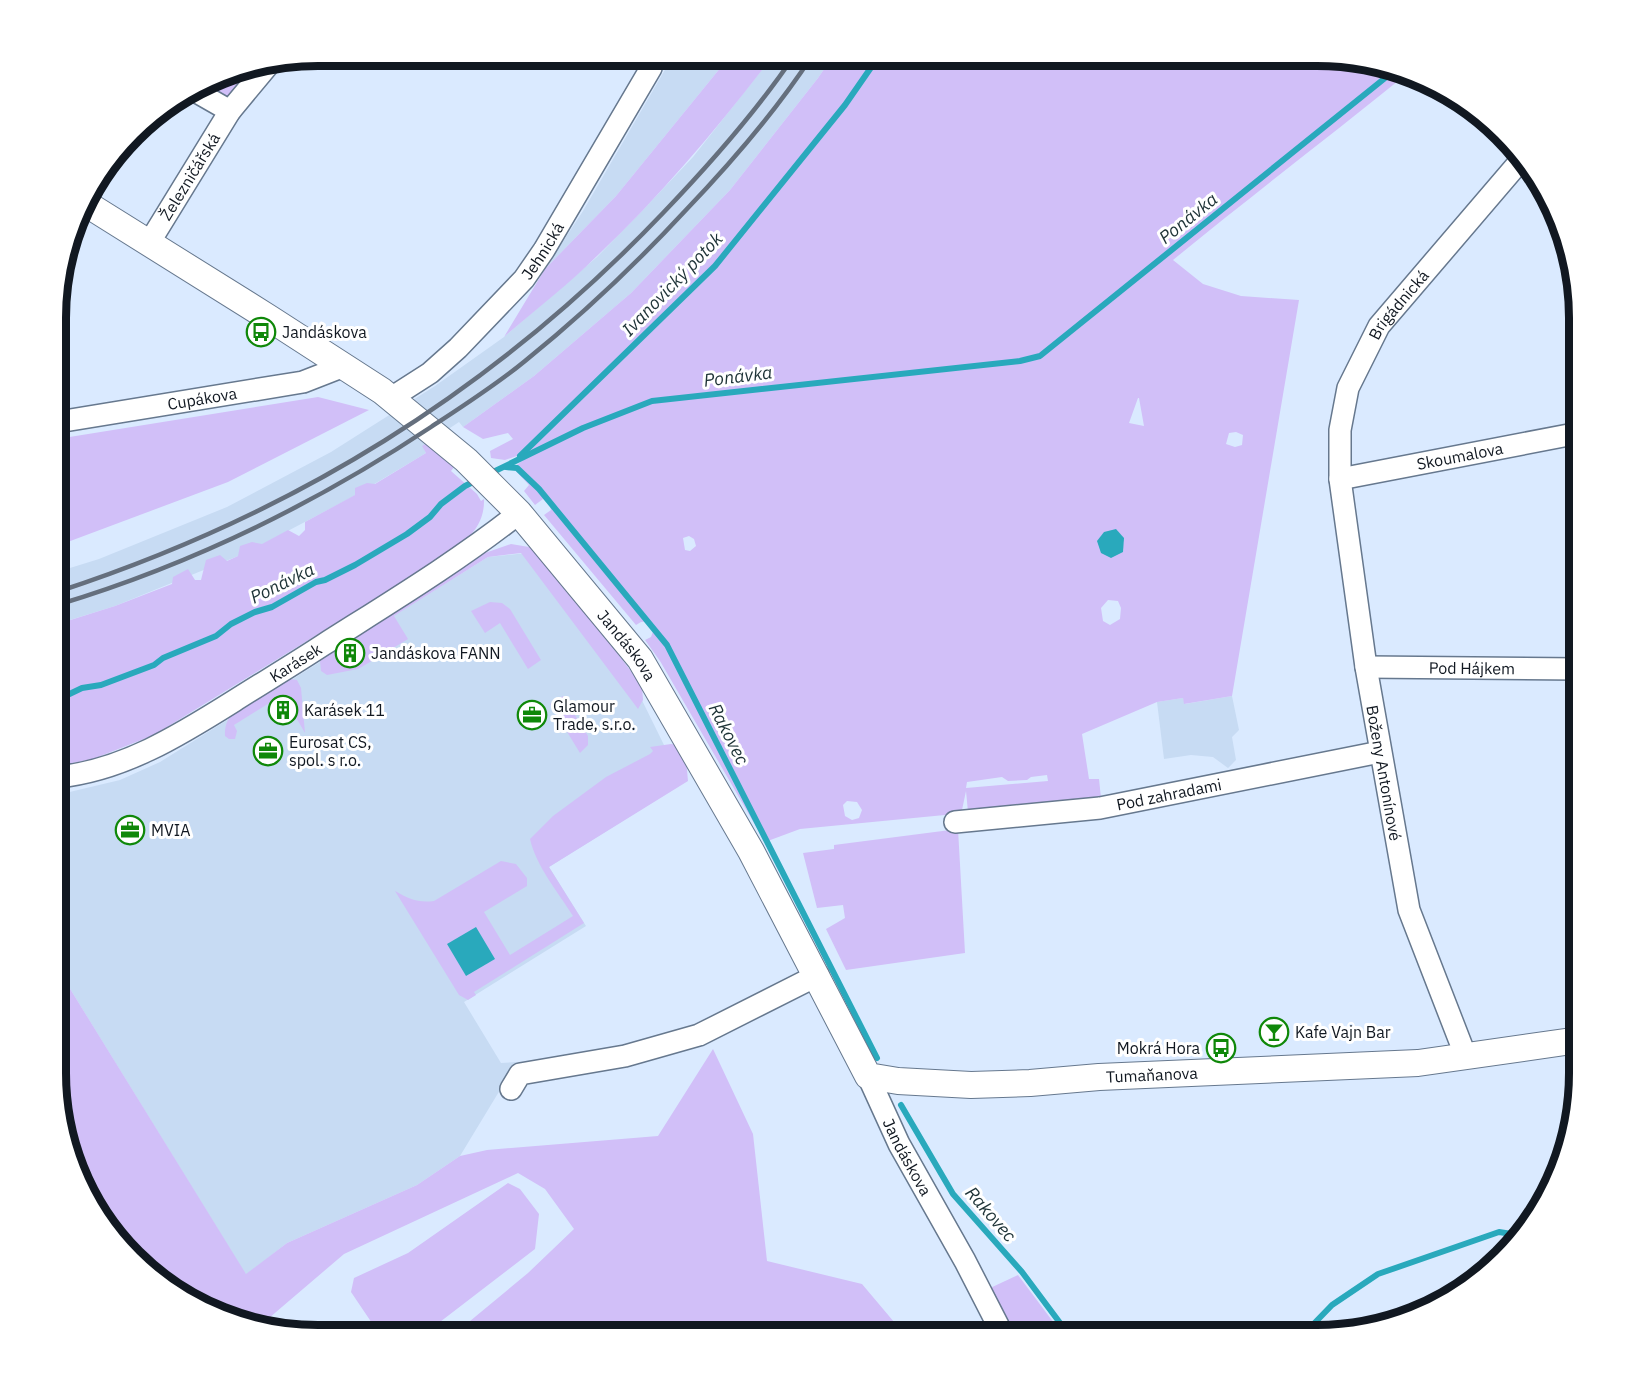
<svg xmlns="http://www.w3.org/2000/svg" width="1635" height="1391" font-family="'IBM Plex Sans',sans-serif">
  <rect width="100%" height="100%" fill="#daeaff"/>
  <g fill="#c7dbf3">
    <path d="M 673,56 L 730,56 L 616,196 L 545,269 L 583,211 Z"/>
    <path d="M 773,56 L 833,56 L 818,78 L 730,190 L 631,293 L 534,376 L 463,427 L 459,422 L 423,446 L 426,453 L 356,495 L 248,552 L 115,606 L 57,624 L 57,572 L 99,559 L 227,507 L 331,452 L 435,386 L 504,337 L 597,257 L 643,210 L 693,157 Z"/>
    <path d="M 527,553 L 633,682 L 664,745 L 685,782 L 549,867 L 586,926 L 464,1002 L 501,1063 L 517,1062 L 460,1156 L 417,1185 L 287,1243 L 246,1275 L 56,966 L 57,795 L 120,780 L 160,762 L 488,557 Z"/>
    <path d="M 1232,696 L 1239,730 L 1232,737 L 1236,760 L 1228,768 L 1213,757 L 1191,755 L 1164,759 L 1157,702 L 1183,698 L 1185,704 Z"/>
  </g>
  <g fill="#d1bff8" fill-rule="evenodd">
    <path d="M 730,56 L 773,56 C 719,126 662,195 597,256 C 568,285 535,310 504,337 L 545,269 L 616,196 Z"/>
    <path d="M 833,56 L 1334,56 L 1408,73 C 1330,136 1251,196 1173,260 L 1203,284 L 1241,296 L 1299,300 L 1232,696 L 1184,704 L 1183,698 L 1157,702 L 1082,734 L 1089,779 L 1099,779 L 1101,798 L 1082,800 L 1077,798 L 1077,802 L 968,812 L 966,791 L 962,810 L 955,814 L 800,829 L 765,842 L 660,661 L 645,640 L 651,637 L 655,626 L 650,621 L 641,622 L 636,625 L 544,515 L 551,510 L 549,503 L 543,499 L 535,505 L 524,491 L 529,485 L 513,468 L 523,460 L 517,456 L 505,460 L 491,458 L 490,451 L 513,439 L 508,433 L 483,439 L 463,427 L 534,376 L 631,293 L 730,190 L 818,78 ZM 1138,398 L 1139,398 L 1144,426 L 1129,423 ZM 1236,432 L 1243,435 L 1242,445 L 1235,447 L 1226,444 L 1229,433 ZM 689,536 L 694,539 L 696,546 L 690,551 L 685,550 L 683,538 ZM 1108,600 L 1118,601 L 1121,608 L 1120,619 L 1110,625 L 1103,621 L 1101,608 ZM 1047,775 L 1048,781 L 966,788 L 967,782 L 1002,777 L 1008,781 L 1027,780 L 1031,777 ZM 847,801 L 857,802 L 862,810 L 859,818 L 852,820 L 845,816 L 843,805 Z"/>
    <path d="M 260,65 L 230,99 L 200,89 L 233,70 Z"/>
    <path d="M 318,397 L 369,410 L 228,482 L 57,546 L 57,439 Z"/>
    <path d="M 427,443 L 454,467 L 451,471 L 477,494 L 481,501 L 484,499 C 485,530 462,544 439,560 L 154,735 L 93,759 L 57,766 L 57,639 L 61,623 L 115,606 L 172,584 L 173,577 L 188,569 L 195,580 L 201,580 L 206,560 L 220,555 L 227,561 L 238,556 L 240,546 L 252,542 L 262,544 L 288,530 L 299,536 L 305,530 L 305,522 L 355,495 L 355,488 L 367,483 L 375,484 L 426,453 L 422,446 Z"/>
    <path d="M 511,544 L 529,547 L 543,558 L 571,591 L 642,686 L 643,700 L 638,709 L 521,553 L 488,557 L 394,616 L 408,639 L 365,665 L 358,669 L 327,675 L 321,671 L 320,661 L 325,656 L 337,649 L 343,652 L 347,660 L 357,654 L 351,638 L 485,553 Z"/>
    <path d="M 490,602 L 502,603 L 510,609 L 541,660 L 528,669 L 500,623 L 485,633 L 471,611 Z"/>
    <path d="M 290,679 L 297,680 L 301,688 L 305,733 L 286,700 L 274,707 L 271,702 L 234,725 L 237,731 L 235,739 L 229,739 L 225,736 C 223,706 260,693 282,680 Z"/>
    <path d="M 563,696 L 588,736 L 588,745 L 580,753 L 550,704 Z"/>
    <path d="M 671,744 L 678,745 L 686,759 L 688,781 L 549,867 L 584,923 L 474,992 L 476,995 L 468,1000 L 459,995 L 395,891 C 409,899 418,903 434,901 L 501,861 L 516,864 L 527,878 L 527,886 L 484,912 L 510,955 L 573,916 C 558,892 536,866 530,839 L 553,816 L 606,777 L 650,754 L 653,751 L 650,747 Z"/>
    <path d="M 958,829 L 965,953 L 846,970 L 826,929 L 845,918 L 843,905 L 817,908 L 803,853 L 834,849 L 834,845 Z"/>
    <path d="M 56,966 L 246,1274 L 287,1243 L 417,1185 L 460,1156 L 487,1150 L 658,1136 L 713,1049 L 753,1134 L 767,1261 L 862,1284 L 905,1335 L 457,1335 L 464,1326 L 528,1273 L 574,1229 L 545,1189 L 518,1173 L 344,1254 L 262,1324 L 217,1315 L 132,1258 L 76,1174 L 56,1091 Z"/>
    <path d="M 508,1183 L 520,1189 L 539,1214 L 535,1249 L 423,1335 L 380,1335 L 351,1292 L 354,1278 L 408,1253 Z"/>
    <path d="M 1018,1275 L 1063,1335 L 1011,1335 L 988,1289 Z"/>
  </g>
  <g fill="#29a9bc">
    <path d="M 1116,529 L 1124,538 L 1123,552 L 1111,558 L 1101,553 L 1097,541 L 1104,532 Z"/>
    <path d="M 476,927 L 495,959 L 466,976 L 447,944 Z"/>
  </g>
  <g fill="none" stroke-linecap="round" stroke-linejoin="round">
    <g stroke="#29a9bc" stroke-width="6">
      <path d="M 520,456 L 715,266 L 845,105 L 879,56"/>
      <path d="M 506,467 L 517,468 L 539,489 L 667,645 L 877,1058"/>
      <path d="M 489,474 L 583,428 L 652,401 L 1020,361 L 1040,356 L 1395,70"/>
      <path d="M 57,700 L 82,688 L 101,685 L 154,665 L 163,658 L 216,636 L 231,624 L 255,612 L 272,607 L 316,582 L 325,580 L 355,565 L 407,534 L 430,517 L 441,504 L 465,486 L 477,480"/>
      <path d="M 901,1105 L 953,1194 L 1022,1272 L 1069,1335"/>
      <path d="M 1303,1335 L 1332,1305 L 1378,1274 L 1499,1232 L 1518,1235"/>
    </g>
    <g stroke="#66788e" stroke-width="24">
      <g id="minor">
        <path d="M 195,91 L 230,111"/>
        <path id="s1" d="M 149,243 L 230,111 L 269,64"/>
        <path id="s2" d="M 391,398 L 430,373 L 458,348 L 524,279 L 544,250 L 651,68 L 639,56"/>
        <path id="s3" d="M 58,422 L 303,382 L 344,366"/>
        <path id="s4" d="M 1340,479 L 1579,433"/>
        <path id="s5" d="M 1366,667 L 1579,669"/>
        <path id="s6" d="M 57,777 C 122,771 180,735 234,701 C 264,682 294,664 323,645 C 389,603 457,562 519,513"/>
        <path id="s7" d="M 955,822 L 1100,808 L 1380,752"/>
        <path id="s8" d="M 1466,1057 L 1409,910 L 1366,667 L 1340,479 L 1340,430 L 1348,388 L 1379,326 L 1521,160"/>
        <path id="s9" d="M 868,1076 L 899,1144 L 965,1261 L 1003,1335"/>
        <path d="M 511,1089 L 520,1074 L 625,1056 L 699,1035 L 818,975"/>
      </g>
    </g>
    <g stroke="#66788e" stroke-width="28">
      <g id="tertiary">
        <path id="s10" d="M 85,203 L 269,318 L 382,391 L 466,460 L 519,513 L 640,659 L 751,851 L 868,1076 L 898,1081 L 971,1085 L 1030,1083 L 1099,1077 L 1418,1063 L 1579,1040"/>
      </g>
    </g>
    <use href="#minor" stroke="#fff" stroke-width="21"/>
    <use href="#tertiary" stroke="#fff" stroke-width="26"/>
    <g stroke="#656f7d" stroke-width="4.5">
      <path d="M 57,592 C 293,515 492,392 663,213 C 710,164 756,112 794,56"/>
      <path d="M 57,605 C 190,565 315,504 431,427 C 463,406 496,385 525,361 C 582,315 635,265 685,211 C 731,163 776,111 812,56"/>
    </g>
  </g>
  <defs>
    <g id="bus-ring" transform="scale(1.5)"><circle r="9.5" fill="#fff" stroke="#0f8809" stroke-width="1.5"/><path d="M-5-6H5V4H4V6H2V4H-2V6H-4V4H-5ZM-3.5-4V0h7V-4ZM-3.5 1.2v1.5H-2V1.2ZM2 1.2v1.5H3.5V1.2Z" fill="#0f8809"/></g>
    <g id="building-ring" transform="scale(1.5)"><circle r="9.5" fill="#fff" stroke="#0f8809" stroke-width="1.5"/><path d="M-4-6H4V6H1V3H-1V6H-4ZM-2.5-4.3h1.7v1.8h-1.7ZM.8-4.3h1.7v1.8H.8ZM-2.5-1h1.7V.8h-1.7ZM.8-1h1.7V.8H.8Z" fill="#0f8809"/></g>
    <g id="office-ring" transform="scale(1.5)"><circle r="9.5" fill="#fff" stroke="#0f8809" stroke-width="1.5"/><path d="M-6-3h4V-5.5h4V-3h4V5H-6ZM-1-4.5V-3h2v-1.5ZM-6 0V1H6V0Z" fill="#0f8809"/></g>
    <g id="bar-ring" transform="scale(1.5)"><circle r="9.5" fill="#fff" stroke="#0f8809" stroke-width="1.5"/><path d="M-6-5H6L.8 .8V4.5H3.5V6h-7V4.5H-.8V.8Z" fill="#0f8809"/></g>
  </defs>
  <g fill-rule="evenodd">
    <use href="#bus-ring" x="261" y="332"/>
    <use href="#building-ring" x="350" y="653"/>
    <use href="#building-ring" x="283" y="710"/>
    <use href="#office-ring" x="532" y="715"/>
    <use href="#office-ring" x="268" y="751"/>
    <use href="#office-ring" x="130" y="830"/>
    <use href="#bar-ring" x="1274" y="1032"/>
    <use href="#bus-ring" x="1221" y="1048"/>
  </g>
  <g text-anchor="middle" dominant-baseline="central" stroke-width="6" stroke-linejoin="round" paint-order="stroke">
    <g font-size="16" fill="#111821" stroke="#fff">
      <text stroke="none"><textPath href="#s1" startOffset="78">Železničářská</textPath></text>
      <text stroke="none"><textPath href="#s2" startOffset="213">Jehnická</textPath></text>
      <text stroke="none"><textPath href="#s8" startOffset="784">Brigádnická</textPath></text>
      <text stroke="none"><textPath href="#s3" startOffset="146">Cupákova</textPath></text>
      <text stroke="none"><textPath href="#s4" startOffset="122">Skoumalova</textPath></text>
      <text stroke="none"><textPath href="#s10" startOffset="706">Jandáskova</textPath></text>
      <text stroke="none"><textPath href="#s6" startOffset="267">Karásek</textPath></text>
      <text stroke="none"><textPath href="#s5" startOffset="106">Pod Hájkem</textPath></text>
      <text transform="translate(1384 773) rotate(80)">Boženy Antonínové</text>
      <text stroke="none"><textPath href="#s7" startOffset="216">Pod zahradami</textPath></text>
      <text stroke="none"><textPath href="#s10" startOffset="1485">Tumaňanova</textPath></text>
      <text stroke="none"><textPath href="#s9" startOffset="90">Jandáskova</textPath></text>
    </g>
    <g font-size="16" fill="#111821" stroke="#fff" text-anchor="start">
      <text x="282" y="332">Jandáskova</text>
      <text x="371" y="653">Jandáskova FANN</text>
      <text x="553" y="706">Glamour<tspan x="553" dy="18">Trade, s.r.o.</tspan></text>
      <text x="304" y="710">Karásek 11</text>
      <text x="289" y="742">Eurosat CS,<tspan x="289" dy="18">spol. s r.o.</tspan></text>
      <text x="151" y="830">MVIA</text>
      <text x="1295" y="1032">Kafe Vajn Bar</text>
      <text x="1200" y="1048" text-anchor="end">Mokrá Hora</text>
    </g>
    <g font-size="18" font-style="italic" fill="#1d3236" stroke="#fff">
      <text transform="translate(1188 218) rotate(-39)">Ponávka</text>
      <text transform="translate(672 284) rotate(-46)">Ivanovický potok</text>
      <text transform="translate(738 376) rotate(-7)">Ponávka</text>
      <text transform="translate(282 583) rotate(-26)">Ponávka</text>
      <text transform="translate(729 734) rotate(63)">Rakovec</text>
      <text transform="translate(991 1214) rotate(49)">Rakovec</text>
    </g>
  </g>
  <path d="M0 0H1635V1391H0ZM318 66H1317A252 252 0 0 1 1569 318V1073A252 252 0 0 1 1317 1325H318A252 252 0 0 1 66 1073V318A252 252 0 0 1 318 66Z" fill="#fff" fill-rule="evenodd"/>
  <path fill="none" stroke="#111821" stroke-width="8" d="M318 66H1317A252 252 0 0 1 1569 318V1073A252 252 0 0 1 1317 1325H318A252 252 0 0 1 66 1073V318A252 252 0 0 1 318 66Z"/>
</svg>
